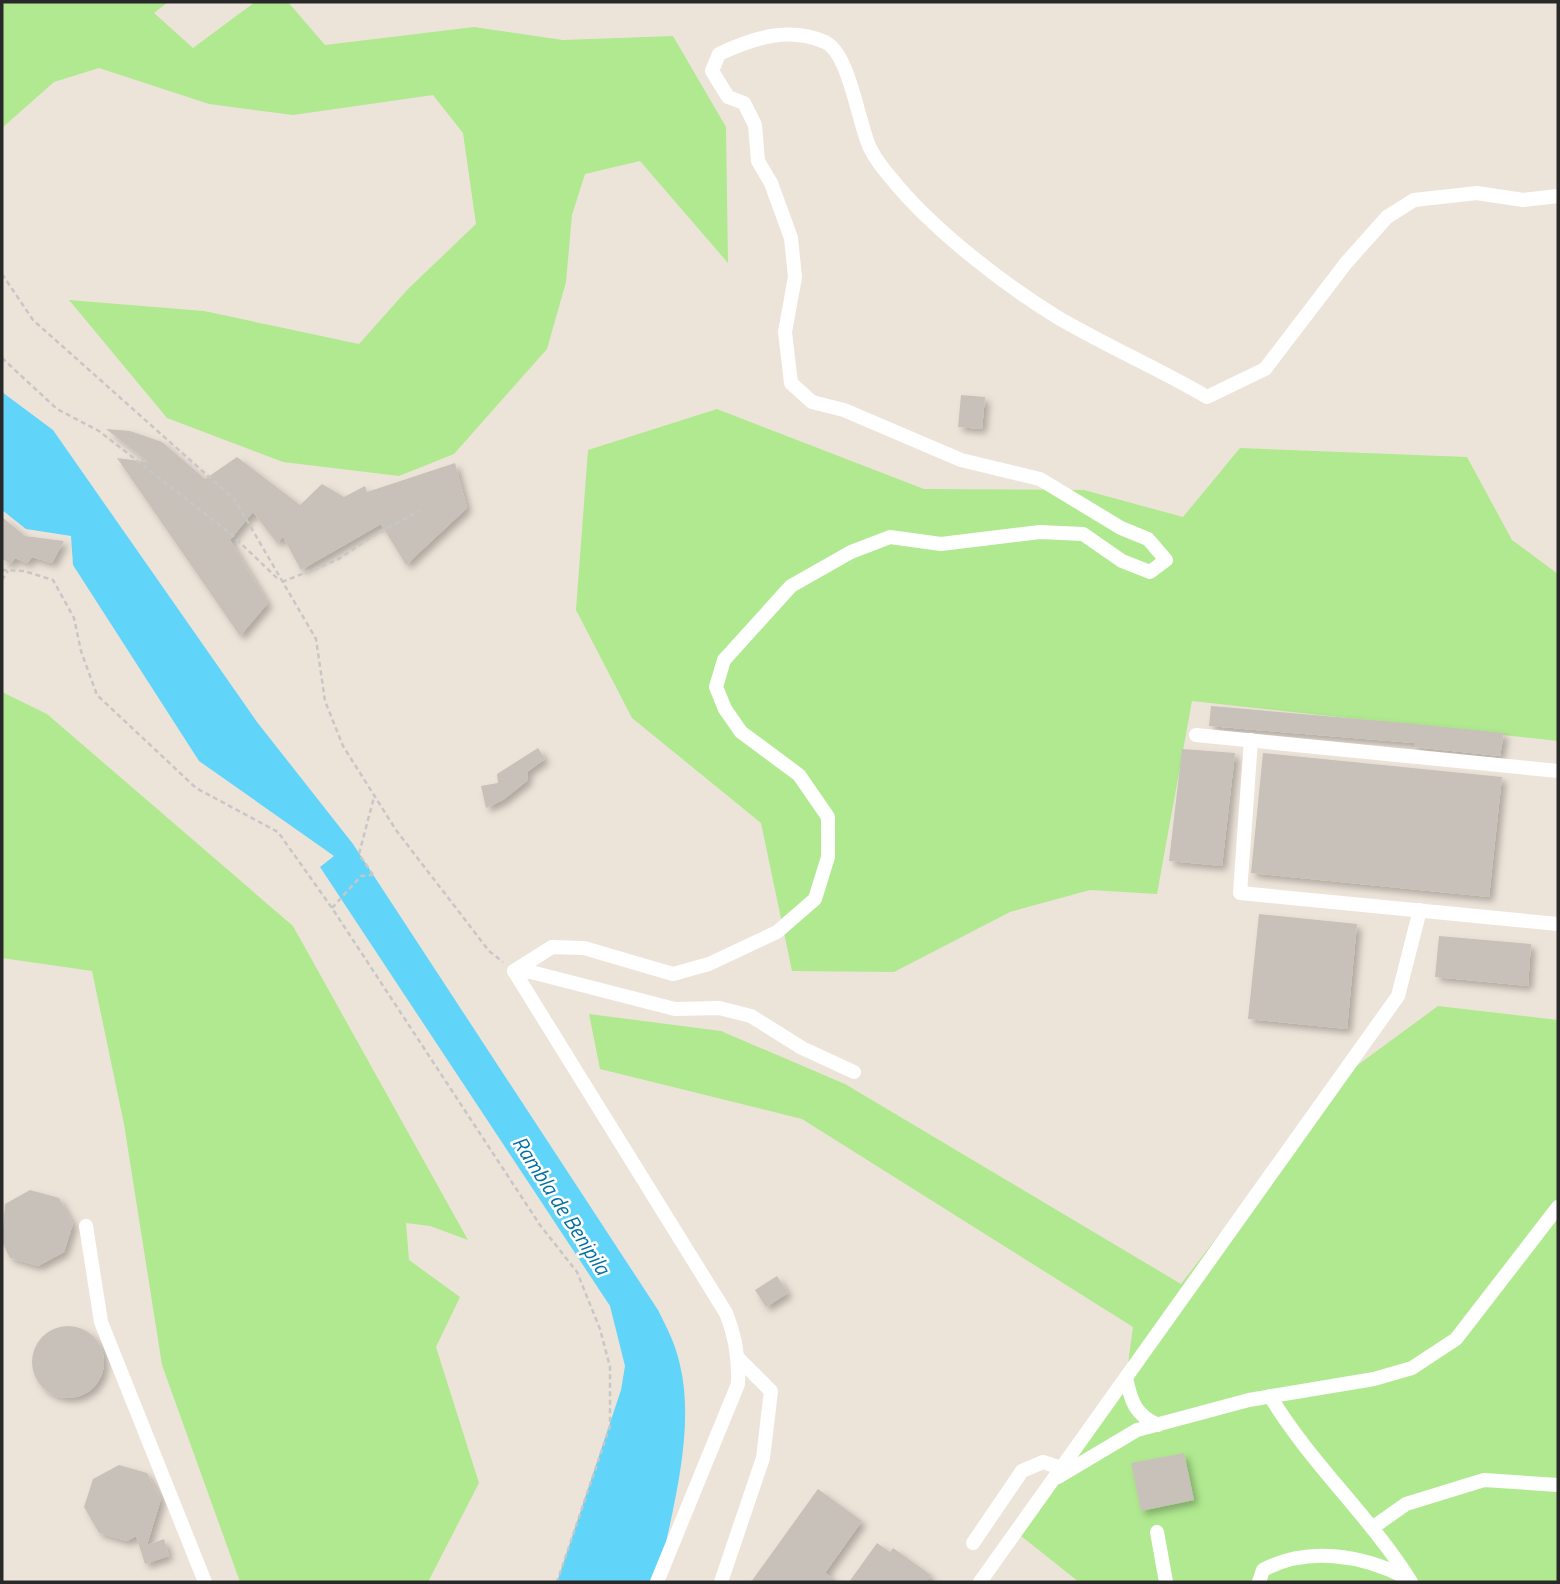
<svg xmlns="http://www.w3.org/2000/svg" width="1560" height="1584" font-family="'Titillium Web',sans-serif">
  <defs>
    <filter id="shadow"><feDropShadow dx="4.5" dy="4.5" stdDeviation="3.5" flood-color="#0004"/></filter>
  </defs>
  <rect width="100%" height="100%" fill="#ede4d9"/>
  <g fill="#b0e990">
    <path d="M 2,2 L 168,2 L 154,13 L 193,48 L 255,2 L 288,2 L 325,45 L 474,27 L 563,40 L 673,36 L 726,127 L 728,263 L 640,161 L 585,174 L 572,215 L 566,282 L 547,349 L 454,454 L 399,476 L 283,462 L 167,418 L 69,300 L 204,311 L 359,344 L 408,289 L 476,224 L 463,133 L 433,95 L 293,115 L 209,104 L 99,68 L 54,82 L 2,128 Z"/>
    <path d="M 717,409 L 924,489 L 1084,490 L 1183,517 L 1240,448 L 1467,457 L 1512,540 L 1558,574 L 1558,741 L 1192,701 L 1157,894 L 1090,890 L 1010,912 L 894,972 L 792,971 L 761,823 L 632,718 L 576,610 L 588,450 Z"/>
    <path d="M 2,692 L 47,714 L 293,926 L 468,1240 L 430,1226 L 406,1223 L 409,1260 L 460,1297 L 436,1347 L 479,1483 L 428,1582 L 240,1582 L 162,1365 L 124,1124 L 92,971 L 2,958 Z"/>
    <path d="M 1438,1006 L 1558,1020 L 1558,1582 L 1079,1582 L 1016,1532 L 1126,1378 L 1133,1327 L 802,1119 L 600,1069 L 589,1014 L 721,1031 L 845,1084 L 1181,1284 L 1340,1078 Z"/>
  </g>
  <path fill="#61d4f9" d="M 2,392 L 53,430 L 257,722 L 353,844 L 658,1310 C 667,1328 676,1345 680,1365 C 696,1431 671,1517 657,1582 L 557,1582 L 621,1390 L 625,1366 L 610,1306 L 320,867 L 334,856 L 199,761 L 73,565 L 71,536 L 26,529 L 2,510 Z"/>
  <g fill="#c8c1b9" filter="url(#shadow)">
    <path d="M 961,395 L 985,397 L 982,429 L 958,427 Z"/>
    <path d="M 106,429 L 130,431 L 162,442 L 205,479 L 237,457 L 300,505 L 322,484 L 344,497 L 365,486 L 367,492 L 455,463 L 467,508 L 406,565 L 381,524 L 301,570 L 283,537 L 277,543 L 253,512 L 230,540 L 268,603 L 240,636 L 117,458 L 148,462 Z"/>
    <path d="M 2,517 L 25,536 L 64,541 L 52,563 L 32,557 L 27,563 L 15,558 L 10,564 L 2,559 Z"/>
    <path d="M 1211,706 L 1405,723 L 1504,733 L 1500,756 L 1414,747 L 1414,743 L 1209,726 Z"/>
    <path d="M 538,748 L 545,759 L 527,772 L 528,780 L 503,800 L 486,808 L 481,786 L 498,783 L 497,774 Z"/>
    <path d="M 1182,749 L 1235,753 L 1222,866 L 1169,861 Z"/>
    <path d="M 1263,753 L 1502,777 L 1489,897 L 1251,873 Z"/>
    <path d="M 1259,914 L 1357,924 L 1347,1029 L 1248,1019 Z"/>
    <path d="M 1439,936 L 1531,944 L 1528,986 L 1435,977 Z"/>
    <path d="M 30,1190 L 59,1198 L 73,1224 L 64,1252 L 38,1266 L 10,1258 L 2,1242 L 5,1204 Z"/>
    <path d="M 777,1276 L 788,1293 L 766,1307 L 755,1290 Z"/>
    <circle cx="68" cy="1362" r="36"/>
    <path d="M 1184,1453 L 1194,1500 L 1141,1511 L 1131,1463 Z"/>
    <path d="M 119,1465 L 147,1473 L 161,1499 L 147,1545 L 164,1539 L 169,1556 L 145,1564 L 136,1536 L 127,1541 L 99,1533 L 84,1507 L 93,1479 Z"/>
    <path d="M 818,1489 L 862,1521 L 825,1573 L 838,1582 L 751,1582 Z"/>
    <path d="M 877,1543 L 890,1552 L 893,1548 L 931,1575 L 926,1582 L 849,1582 Z"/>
  </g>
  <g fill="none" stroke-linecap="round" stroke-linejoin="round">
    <g stroke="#c7c7c7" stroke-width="2.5" stroke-dasharray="5 3.5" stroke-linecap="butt">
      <path d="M 2,274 L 33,320 L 235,500 L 316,639 L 325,701 L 343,746 L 396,830 L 489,951 L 503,962"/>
      <path d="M 2,358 L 57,409 L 99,431 L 231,534 L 279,580"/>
      <path d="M 2,570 L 24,571 L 53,580 L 74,618 L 81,651 L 97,695 L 196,788 L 278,832 L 332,908 L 540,1225 L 577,1272 L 600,1329 L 610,1367 L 610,1426 L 557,1582"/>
      <path d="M 2,580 L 8,571"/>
      <path d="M 282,582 L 337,560 L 376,534 L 420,511"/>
      <path d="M 373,875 L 359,854 L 374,797"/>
      <path d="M 332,908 L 361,876 L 373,875"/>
    </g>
    <g stroke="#fff" stroke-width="14">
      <path d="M 1196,735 L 1558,771"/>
      <path d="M 1251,740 L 1240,893 L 1558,924"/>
      <path d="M 514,971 L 552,947 L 584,948 L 673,974 L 709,964 L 777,932 L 815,899 L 828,857 L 828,817 L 799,775 L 741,732 L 725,709 L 716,687 L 724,660 L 791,586 L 851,552 L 890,537 L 941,544 L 1040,532 L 1083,534 L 1122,561 L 1150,572 L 1166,560 L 1148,539 L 1121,528 L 1040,479 L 961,460 L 844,410 L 812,402 L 791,383 L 785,332 L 795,277 L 791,238 L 771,183 L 758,161 L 755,125 L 744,103 L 728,97 L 712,71 L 719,54 C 753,38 789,26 825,42 C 850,54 858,123 870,148 C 875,158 884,170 891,178 C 931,228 1003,284 1057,317 C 1106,346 1158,368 1207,397 L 1265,369 L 1346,263 L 1387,217 L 1414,200 L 1477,193 L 1523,200 L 1558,196"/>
      <path d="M 514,971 L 726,1313 C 736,1337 739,1358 738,1384 L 657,1582"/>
      <path d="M 515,971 L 531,972 L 675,1009 L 719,1008 L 751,1016 L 802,1048 L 854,1072"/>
      <path d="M 86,1226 L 101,1322 L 205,1582"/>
      <path d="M 1126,1378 C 1131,1401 1135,1415 1158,1425"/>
      <path d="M 1270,1396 C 1310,1463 1370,1516 1411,1582"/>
      <path d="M 1058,1477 L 1137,1430 L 1249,1400 L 1374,1379 L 1412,1368 L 1456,1339 L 1558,1207"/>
      <path d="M 1372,1528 L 1406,1504 L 1484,1480 L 1558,1485"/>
      <path d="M 1157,1532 L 1166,1582"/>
      <path d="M 973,1543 L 1022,1471 L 1043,1462 L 1061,1468"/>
      <path d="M 721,1582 L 763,1458 L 771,1391 L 739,1359"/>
      <path d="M 980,1582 L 1398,996 L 1420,910"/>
      <path d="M 1259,1582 L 1263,1570 C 1307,1546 1362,1555 1405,1577"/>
    </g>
  </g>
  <g text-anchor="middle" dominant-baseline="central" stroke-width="5" stroke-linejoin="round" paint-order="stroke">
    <g font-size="21" font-style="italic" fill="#016fa4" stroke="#fff">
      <text transform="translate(562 1205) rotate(57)">Rambla de Benipila</text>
    </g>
  </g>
  <rect width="1560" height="1584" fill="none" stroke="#292929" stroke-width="7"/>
</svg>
